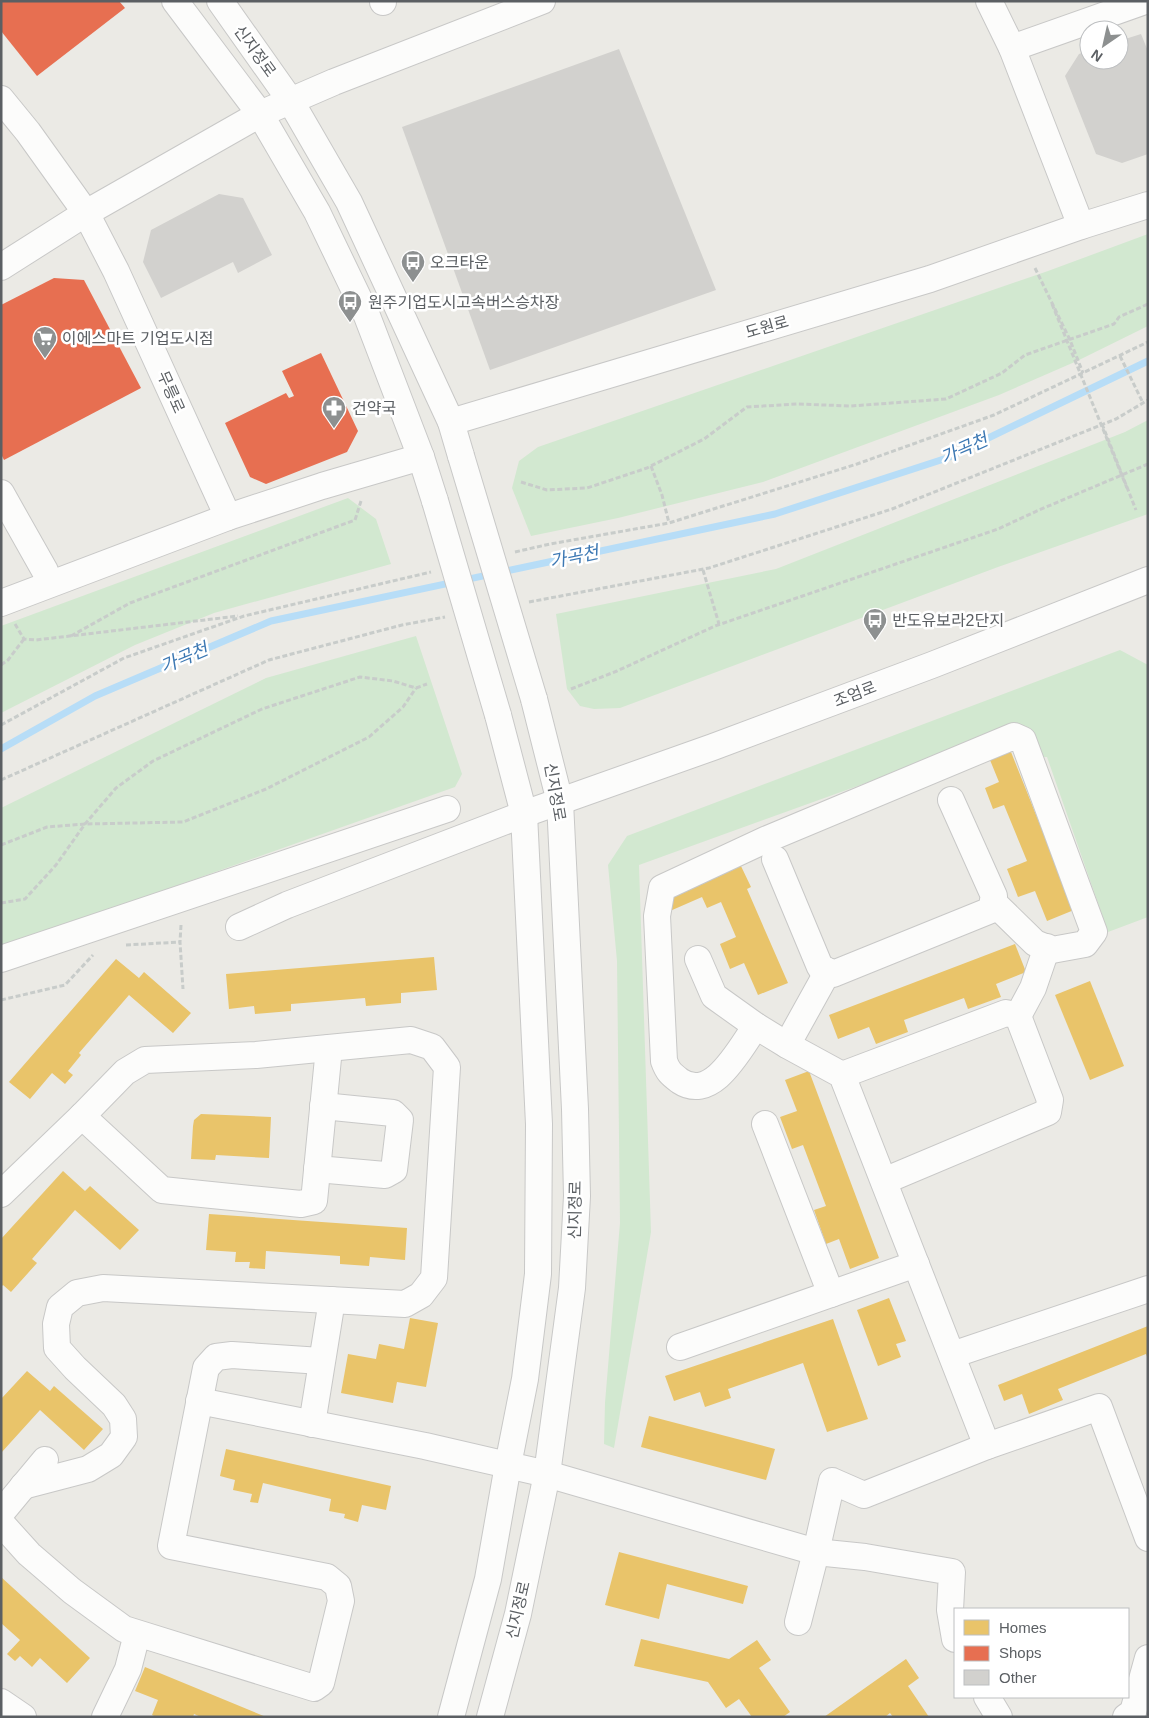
<svg xmlns="http://www.w3.org/2000/svg" width="1149" height="1718" font-family="Arial,'Noto Sans KR',sans-serif">
  <rect width="100%" height="100%" fill="#ebeae5"/>
  <g fill="#d2e8d0">
    <path d="M 1148,234 L 1148,326 L 1077,361 L 999,395 L 763,482 L 618,518 L 531,536 L 512,488 L 519,461 L 538,447 L 1048,271 Z"/>
    <path d="M 1148,420 L 1148,514 L 998,567 L 620,708 L 594,709 L 580,706 L 567,689 L 556,614 L 776,569 L 1125,432 Z"/>
    <path d="M 348,498 L 376,519 L 391,564 L 214,613 L 135,645 L 1,713 L 1,626 Z"/>
    <path d="M 416,636 L 462,774 L 455,787 L 1,948 L 1,808 L 266,678 Z"/>
    <path d="M 1120,650 L 1148,665 L 1148,917 L 1108,932 L 1047,757 L 1043,757 L 1036,754 L 1031,730 L 1021,727 L 639,865 L 651,1232 L 614,1448 L 604,1444 L 605,1403 L 620,1223 L 617,961 L 608,865 L 627,836 Z"/>
  </g>
  <g fill="#e9c46a">
    <path d="M 1011,752 L 1074,910 L 1047,921 L 1035,891 L 1018,897 L 1007,869 L 1027,861 L 1004,805 L 993,809 L 985,788 L 999,782 L 990,760 Z"/>
    <path d="M 740,864 L 751,887 L 747,889 L 788,983 L 758,995 L 744,963 L 730,969 L 720,944 L 736,937 L 721,902 L 707,908 L 702,897 L 670,911 L 664,897 Z"/>
    <path d="M 1015,944 L 1026,972 L 996,984 L 1001,997 L 968,1009 L 964,998 L 904,1020 L 908,1032 L 876,1044 L 869,1027 L 838,1039 L 829,1015 Z"/>
    <path d="M 434,957 L 437,990 L 401,993 L 401,1003 L 366,1006 L 365,998 L 291,1004 L 291,1011 L 255,1014 L 254,1006 L 229,1009 L 226,974 Z"/>
    <path d="M 116,959 L 139,978 L 144,972 L 191,1013 L 173,1033 L 129,995 L 79,1053 L 81,1055 L 68,1071 L 73,1075 L 65,1084 L 52,1073 L 30,1099 L 9,1082 Z"/>
    <path d="M 1090,981 L 1124,1066 L 1090,1080 L 1055,995 Z"/>
    <path d="M 809,1071 L 879,1258 L 850,1269 L 839,1239 L 826,1244 L 814,1210 L 826,1206 L 803,1145 L 792,1149 L 780,1117 L 797,1111 L 785,1080 Z"/>
    <path d="M 201,1114 L 271,1117 L 269,1158 L 216,1155 L 215,1160 L 191,1159 L 193,1126 L 194,1120 Z"/>
    <path d="M 63,1171 L 85,1191 L 90,1186 L 139,1230 L 120,1250 L 75,1210 L 32,1259 L 37,1263 L 11,1292 L 3,1285 L 1,1287 L 1,1239 Z"/>
    <path d="M 209,1214 L 407,1228 L 405,1260 L 370,1257 L 369,1266 L 340,1264 L 340,1256 L 266,1251 L 265,1269 L 249,1268 L 250,1262 L 235,1262 L 236,1252 L 206,1250 Z"/>
    <path d="M 889,1298 L 906,1341 L 896,1344 L 901,1357 L 878,1366 L 857,1310 Z"/>
    <path d="M 410,1318 L 438,1323 L 426,1387 L 397,1382 L 393,1403 L 341,1393 L 348,1354 L 376,1359 L 379,1344 L 404,1349 Z"/>
    <path d="M 833,1319 L 868,1419 L 827,1432 L 803,1363 L 728,1389 L 731,1398 L 705,1407 L 700,1392 L 674,1401 L 665,1376 Z"/>
    <path d="M 1148,1326 L 1148,1359 L 1146,1354 L 1058,1389 L 1063,1400 L 1029,1414 L 1022,1394 L 1004,1401 L 998,1385 Z"/>
    <path d="M 27,1371 L 50,1391 L 54,1386 L 103,1429 L 84,1450 L 40,1410 L 1,1453 L 1,1399 Z"/>
    <path d="M 649,1416 L 775,1449 L 766,1480 L 641,1447 Z"/>
    <path d="M 226,1449 L 391,1486 L 386,1510 L 362,1505 L 358,1522 L 344,1518 L 345,1514 L 329,1511 L 331,1499 L 263,1483 L 258,1503 L 250,1502 L 252,1494 L 233,1490 L 235,1480 L 220,1476 Z"/>
    <path d="M 619,1552 L 748,1586 L 743,1604 L 667,1584 L 659,1619 L 605,1605 Z"/>
    <path d="M 1,1577 L 90,1658 L 67,1683 L 40,1658 L 32,1667 L 20,1656 L 15,1661 L 7,1654 L 20,1640 L 1,1623 Z"/>
    <path d="M 641,1639 L 729,1659 L 757,1640 L 771,1660 L 759,1668 L 790,1712 L 783,1717 L 752,1717 L 739,1699 L 726,1708 L 708,1682 L 634,1666 Z"/>
    <path d="M 906,1659 L 919,1678 L 908,1686 L 929,1717 L 893,1717 L 890,1713 L 885,1717 L 824,1717 Z"/>
    <path d="M 145,1667 L 266,1717 L 201,1717 L 194,1714 L 193,1717 L 156,1717 L 152,1715 L 158,1700 L 135,1691 Z"/>
  </g>
  <g fill="#e76f51">
    <path d="M 1,1 L 119,1 L 125,8 L 37,76 L 1,31 Z"/>
    <path d="M 54,278 L 84,280 L 141,388 L 4,460 L 1,454 L 1,305 Z"/>
    <path d="M 321,353 L 358,431 L 347,452 L 266,484 L 250,477 L 225,423 L 286,393 L 289,398 L 294,396 L 282,371 Z"/>
  </g>
  <g fill="none" stroke-linecap="round" stroke-linejoin="round">
    <path stroke="#b7ddf7" stroke-width="7" d="M 1,749 L 95,696 L 271,621 L 775,514 L 947,458 L 1148,361"/>
  </g>
  <g fill="#d2d1ce">
    <path d="M 1141,34 L 1148,51 L 1148,154 L 1122,163 L 1096,154 L 1065,76 L 1079,54 L 1089,50 L 1089,60 L 1119,60 L 1119,41 Z"/>
    <path d="M 619,49 L 716,290 L 490,370 L 402,127 Z"/>
    <path d="M 219,194 L 243,198 L 272,255 L 238,273 L 233,262 L 161,298 L 143,262 L 151,230 Z"/>
  </g>
  <g fill="none" stroke-linecap="round" stroke-linejoin="round">
    <g stroke="#c8c8c7" stroke-width="28">
      <g id="minor">
        <path d="M 175,1 L 260,114 L 317,212 L 367,316 L 421,457 L 435,501"/>
        <path d="M 220,1 L 290,100 L 349,202 L 451,422 L 461,456"/>
        <path d="M 383,1 L 383,2"/>
        <path d="M 989,1 L 1012,48 L 1081,226"/>
        <path d="M 1012,48 L 1145,1"/>
        <path d="M 1,99 L 28,132 L 86,213 L 116,271 L 228,517"/>
        <path d="M 1,267 L 86,213 L 260,114 L 334,82 L 542,1"/>
        <path d="M 451,422 L 930,279 L 1081,226 L 1148,205"/>
        <path d="M 1,493 L 45,571"/>
        <path d="M 1,603 L 228,517 L 322,486 L 421,457"/>
        <path d="M 775,859 L 820,967 L 833,974 L 991,910 L 994,896 L 951,800"/>
        <path d="M 239,927 L 287,905 L 524,814 L 713,747 L 932,665 L 1148,580"/>
        <path d="M 1,959 L 447,809"/>
        <path d="M 698,959 L 714,996 L 756,1026 L 787,1045 L 842,1075 L 987,1446"/>
        <path d="M 1018,1016 L 1033,988 L 1047,947"/>
        <path d="M 756,1026 C 740,1048 713,1103 680,1081 C 671,1074 668,1072 664,1061 L 657,916 L 662,888 L 765,840 L 1014,736 L 1023,740 L 1094,932 L 1085,944 L 1052,950 L 1035,943 L 993,902"/>
        <path d="M 787,1045 L 828,971"/>
        <path d="M 842,1075 L 1006,1013 L 1018,1016 L 1050,1100 L 1048,1112 L 884,1181"/>
        <path d="M 82,1116 L 162,1190 L 301,1204 L 314,1201 L 329,1048"/>
        <path d="M 765,1124 L 831,1294"/>
        <path d="M 317,1169 L 385,1175 L 394,1170 L 400,1120 L 393,1113 L 323,1106"/>
        <path d="M 1,1194 L 82,1116 L 125,1072 L 145,1060 L 256,1055 L 411,1040 L 432,1047 L 447,1067 L 434,1278 L 421,1295 L 405,1304 L 103,1288 L 77,1293 L 60,1307 L 56,1324 L 57,1348 L 75,1368 L 114,1405 L 123,1419 L 124,1437 L 111,1455 L 88,1469 L 23,1486"/>
        <path d="M 680,1347 L 916,1264"/>
        <path d="M 952,1355 L 1148,1289"/>
        <path d="M 199,1401 L 425,1446 L 547,1474 L 816,1552 L 865,1557 L 952,1572 L 950,1610 L 955,1639"/>
        <path d="M 312,1424 L 332,1300"/>
        <path d="M 1,1513 L 45,1460"/>
        <path d="M 1,1523 L 29,1554 L 72,1591 L 124,1629 L 314,1688 L 321,1683 L 341,1601 L 338,1586 L 327,1577 L 171,1546 L 206,1368 L 216,1357 L 232,1355 L 321,1361"/>
        <path d="M 798,1622 L 816,1552 L 832,1481 L 864,1495 L 987,1446 L 1099,1407 L 1148,1538"/>
        <path d="M 987,1697 L 999,1717"/>
        <path d="M 1,1702 L 23,1717"/>
        <path d="M 105,1717 L 128,1669 L 137,1634"/>
        <path d="M 451,1717 L 488,1579 L 508,1465 L 525,1379 L 538,1274 L 539,1124 L 524,814 L 498,715"/>
        <path d="M 490,1717 L 518,1614 L 547,1474 L 572,1288 L 577,1196 L 575,1109 L 560,802 L 534,699"/>
        <path d="M 1126,1717 L 1133,1712 L 1148,1658"/>
      </g>
    </g>
    <g stroke="#c8ccca" stroke-width="3" stroke-dasharray="5 2.5" stroke-linecap="butt">
      <path d="M 1035,268 L 1070,340 L 1083,373"/>
      <path d="M 1120,356 L 1143,403"/>
      <path d="M 1102,424 L 1136,510"/>
      <path d="M 651,466 L 662,495 L 669,523"/>
      <path d="M 521,482 L 547,490 L 587,488 L 647,468 L 704,439 L 747,407 L 797,404 L 851,406 L 946,399 L 1002,373 L 1025,355 L 1114,324 L 1119,317 L 1148,304"/>
      <path d="M 515,552 L 550,544 L 669,523 L 857,464 L 994,415 L 1148,342"/>
      <path d="M 703,570 L 719,624"/>
      <path d="M 529,602 L 709,568 L 892,509 L 1116,419 L 1148,400"/>
      <path d="M 15,624 L 24,639 L 36,640 L 238,616"/>
      <path d="M 71,636 L 130,603 L 355,520 L 361,501"/>
      <path d="M 1,665 L 8,660 L 24,639"/>
      <path d="M 571,689 L 617,671 L 715,626 L 998,529 L 1039,510 L 1148,464"/>
      <path d="M 1,725 L 124,658 L 244,616 L 431,572"/>
      <path d="M 1,780 L 269,660 L 402,625 L 445,617"/>
      <path d="M 1,845 L 47,827 L 85,824 L 183,822 L 266,789 L 369,737 L 403,707 L 416,688"/>
      <path d="M 1,903 L 25,899 L 56,865 L 85,824 L 116,788 L 153,761 L 262,709 L 360,677 L 393,681 L 416,688 L 427,684"/>
      <path d="M 181,925 L 180,942 L 183,989"/>
      <path d="M 126,945 L 180,942"/>
      <path d="M 1,1000 L 65,985 L 93,955"/>
    </g>
    <use href="#minor" stroke="#fcfcfb" stroke-width="26"/>
    <g stroke="#c8c8c7" stroke-width="28" stroke-linecap="butt">
      <g id="minor-bridge">
        <path d="M 461,456 L 534,699"/>
        <path d="M 435,501 L 498,715"/>
      </g>
    </g>
    <path stroke="#c8ccca" stroke-width="3" stroke-dasharray="5 2.5" stroke-linecap="butt" d="M 1052,304 L 1127,488"/>
    <use href="#minor-bridge" stroke="#fcfcfb" stroke-width="26"/>
  </g>
  <defs>
    <g id="bus-pin" transform="scale(1.25)"><path d="M0 17L-7.5 6A9.5 9.5 0 1 1 7.5 6Z" fill="#8d9090" stroke="#fff"/><path d="M-5-6H5V4H4V6H2V4H-2V6H-4V4H-5ZM-3.5-4V0h7V-4ZM-3.5 1.2v1.5H-2V1.2ZM2 1.2v1.5H3.5V1.2Z" fill="#fff"/></g>
    <g id="supermarket-pin" transform="scale(1.25)"><path d="M0 17L-7.5 6A9.5 9.5 0 1 1 7.5 6Z" fill="#8d9090" stroke="#fff"/><path d="M-6-5.5h2.5l.6 2H6L4.5 2H-2.5L-4.4-4H-6ZM-1.5 3.2a1.3 1.3 0 1 0 .1 0ZM3 3.2a1.3 1.3 0 1 0 .1 0Z" fill="#fff"/></g>
    <g id="pharmacy-pin" transform="scale(1.25)"><path d="M0 17L-7.5 6A9.5 9.5 0 1 1 7.5 6Z" fill="#8d9090" stroke="#fff"/><path d="M-2-6h4v4h4v4h-4v4h-4v-4h-4v-4h4Z" fill="#fff"/></g>
  </defs>
  <g fill-rule="evenodd">
    <use href="#bus-pin" x="413" y="262"/>
    <use href="#bus-pin" x="350" y="302"/>
    <use href="#supermarket-pin" x="45" y="338"/>
    <use href="#pharmacy-pin" x="334" y="408"/>
    <use href="#bus-pin" x="875" y="620"/>
  </g>
  <g text-anchor="middle" dominant-baseline="central" stroke-width="5" stroke-linejoin="round" paint-order="stroke">
    <g font-size="16" fill="#5b5f63" stroke="#fff">
      <text transform="translate(255 51) rotate(54)">신지정로</text>
      <text transform="translate(767 327) rotate(-16)">도원로</text>
      <text transform="translate(171 392) rotate(66)">무릉로</text>
      <text transform="translate(855 694) rotate(-21)">조엄로</text>
      <text transform="translate(555 792) rotate(80)">신지정로</text>
      <text transform="translate(575 1210) rotate(-89)">신지정로</text>
      <text transform="translate(518 1610) rotate(-77)">신지정로</text>
    </g>
    <g font-size="16" fill="#5b5f63" stroke="#fff" text-anchor="start">
      <text x="430" y="262">오크타운</text>
      <text x="368" y="302">원주기업도시고속버스승차장</text>
      <text x="62" y="338">이에스마트 기업도시점</text>
      <text x="352" y="408">건약국</text>
      <text x="892" y="620">반도유보라2단지</text>
    </g>
    <g font-size="18" font-style="italic" fill="#3c78b3" stroke="#fff">
      <text transform="translate(964 449) rotate(-24)">가곡천</text>
      <text transform="translate(574 557) rotate(-12)">가곡천</text>
      <text transform="translate(184 658) rotate(-23)">가곡천</text>
    </g>
  </g>
  <rect width="1149" height="1718" fill="none" stroke="#5b5f63" stroke-width="5"/>
  <rect x="954" y="1608" width="175" height="90" fill="#ffffff" stroke="#bdbfc1"/>
  <rect x="964" y="1620" width="25" height="15" fill="#e9c46a" stroke="#bdbfc1"/>
  <text x="999" y="1633" font-size="15" fill="#5b5f63">Homes</text>
  <rect x="964" y="1646" width="25" height="15" fill="#e76f51" stroke="#bdbfc1"/>
  <text x="999" y="1658" font-size="15" fill="#5b5f63">Shops</text>
  <rect x="964" y="1670" width="25" height="15" fill="#d2d1ce" stroke="#bdbfc1"/>
  <text x="999" y="1683" font-size="15" fill="#5b5f63">Other</text>
  <g transform="translate(1104 45) rotate(214)"><circle r="24" fill="#ffffff" stroke="#bdbfc1"/>
  <path d="M0-4L9 19L0 12L-9 19Z" fill="#8d9090"/>
  <text y="-8" font-size="14" font-weight="bold" text-anchor="middle" fill="#5b5f63">N</text>
  </g>
</svg>
